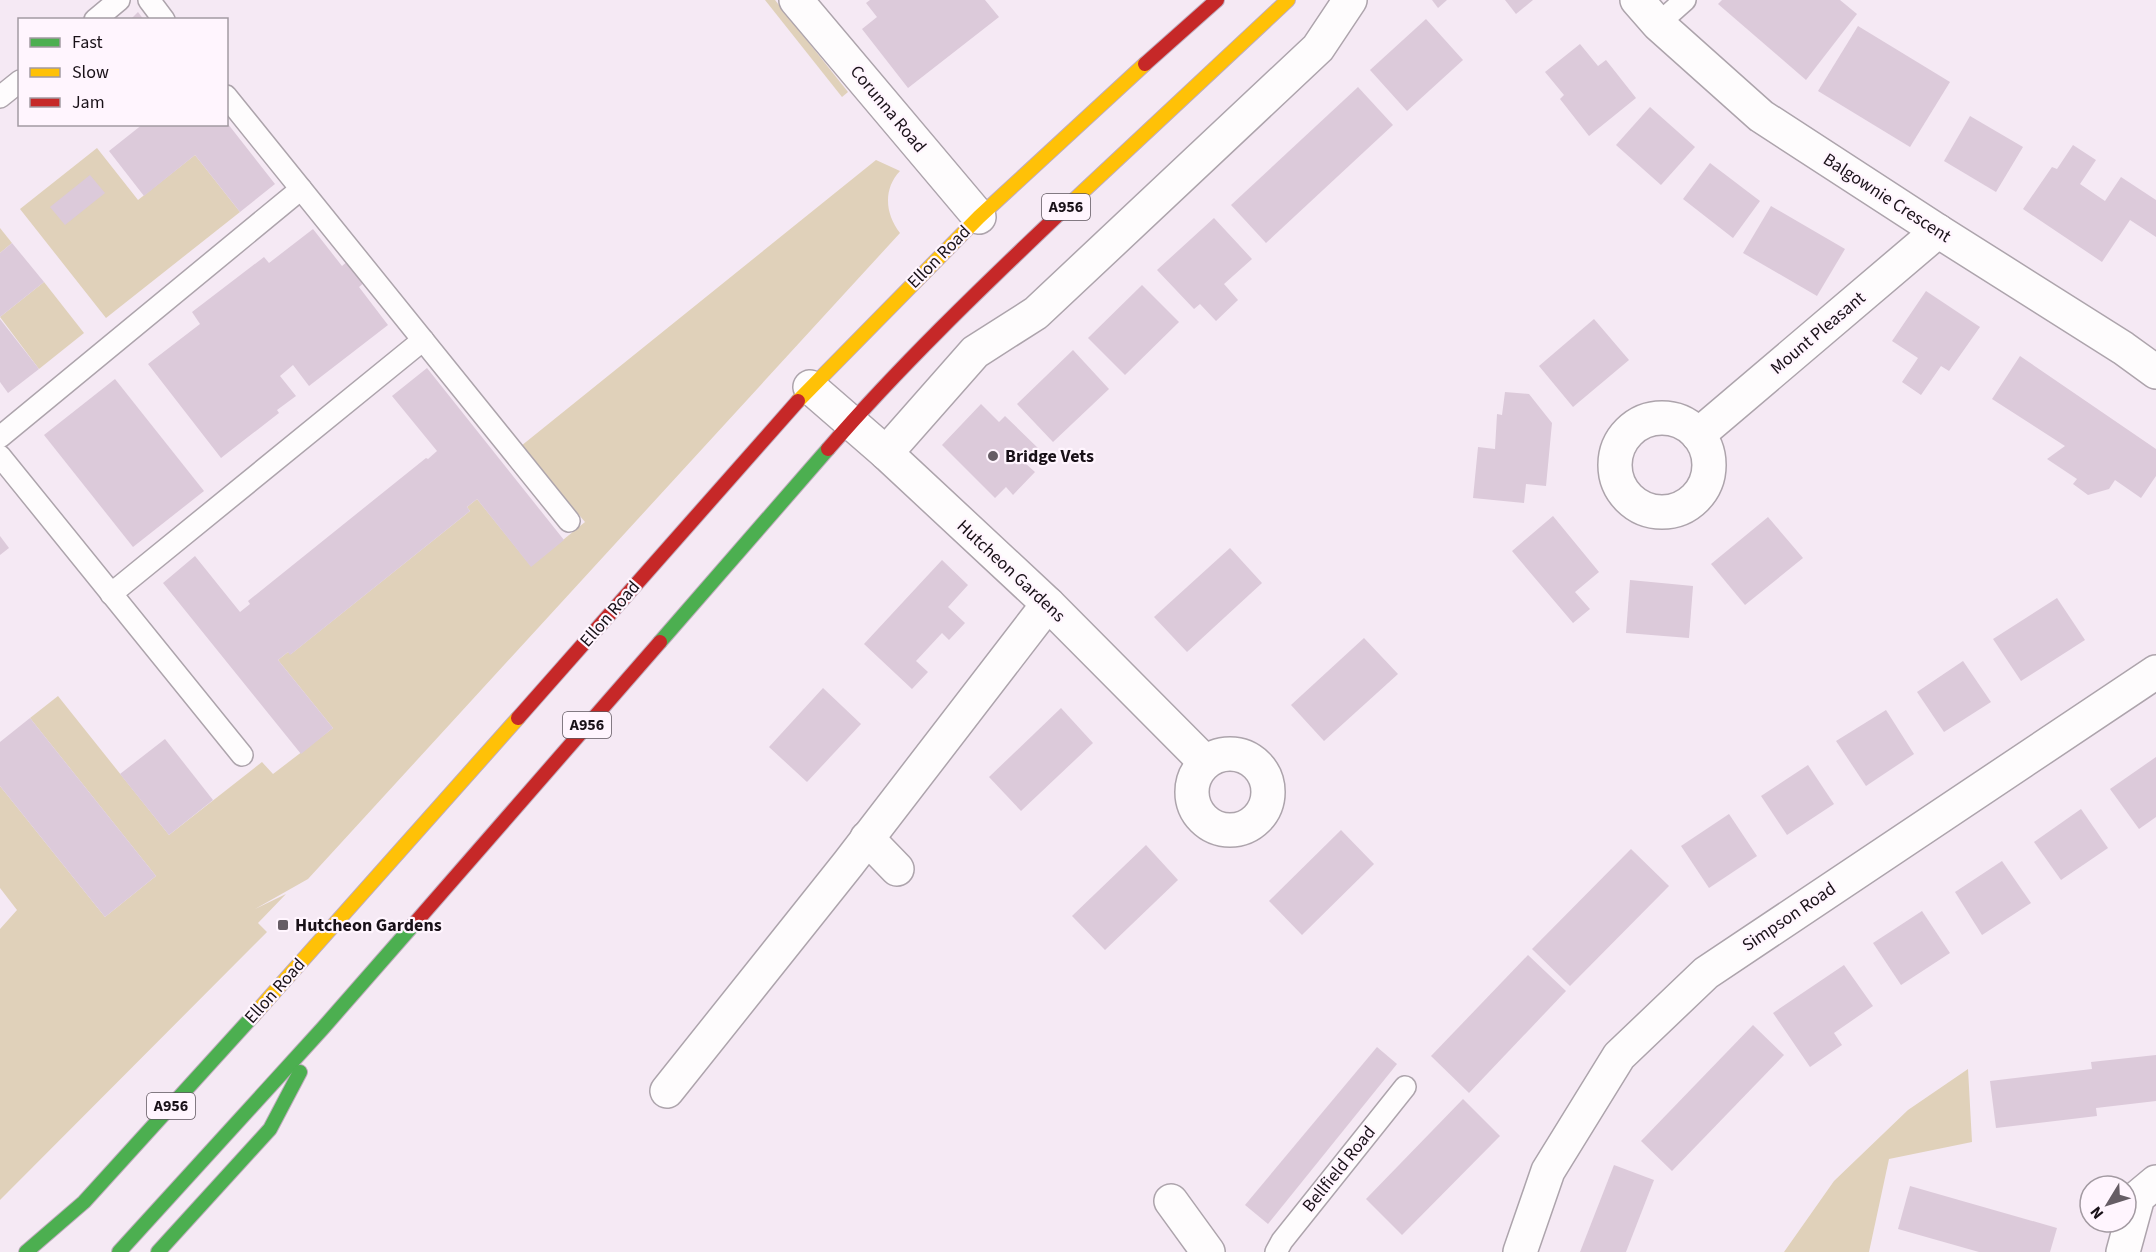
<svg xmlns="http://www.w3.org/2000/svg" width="2156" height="1252" font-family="'Source Sans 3',sans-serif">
  <rect width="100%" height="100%" fill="#f5e9f4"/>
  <g fill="#e0d1ba">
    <path d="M 765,0 L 775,0 L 848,92 L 842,97 Z"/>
    <path d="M 97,148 L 138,200 L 195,155 L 240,212 L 106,318 L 20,209 Z"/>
    <path d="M 876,160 L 900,171 C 883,189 885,214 900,233 L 308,879 L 255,909 L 286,894 L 258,923 L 267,932 L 0,1200 L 0,929 L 17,910 L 0,888 L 0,786 L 105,917 L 156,876 L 30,718 L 58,696 L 169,835 L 262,762 L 273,774 L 333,728 L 278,660 L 288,652 L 291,654 L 470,511 L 467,507 L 477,499 L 531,566 L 585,522 L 521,446 Z"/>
    <path d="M 0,228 L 12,243 L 0,253 Z"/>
    <path d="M 44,282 L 84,333 L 39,369 L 0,317 Z"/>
    <path d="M 1968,1069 L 1972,1142 L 1889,1159 L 1869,1252 L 1784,1252 L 1834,1181 L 1908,1110 Z"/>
  </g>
  <g fill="#dccada">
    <path d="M 870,0 L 985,0 L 999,17 L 908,88 L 862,29 L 877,17 L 866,3 Z"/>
    <path d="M 1432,0 L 1447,0 L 1438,8 Z"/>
    <path d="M 1505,0 L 1533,0 L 1516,14 Z"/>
    <path d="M 1722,0 L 1840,0 L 1857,14 L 1806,80 L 1718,4 Z"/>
    <path d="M 138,12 L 144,20 L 130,20 Z"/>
    <path d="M 1426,19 L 1463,60 L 1407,111 L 1370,70 Z"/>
    <path d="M 1858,26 L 1950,82 L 1910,147 L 1818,91 Z"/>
    <path d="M 1580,44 L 1598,66 L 1606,60 L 1636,98 L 1589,136 L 1560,99 L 1564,95 L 1545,72 Z"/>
    <path d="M 1358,87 L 1393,125 L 1266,243 L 1231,205 Z"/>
    <path d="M 1650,107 L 1695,147 L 1661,185 L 1616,145 Z"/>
    <path d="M 1970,116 L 2023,147 L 1996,192 L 1944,161 Z"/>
    <path d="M 143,124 L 228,124 L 275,184 L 240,212 L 195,155 L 144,196 L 109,151 Z"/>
    <path d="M 2073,145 L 2096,160 L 2080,184 L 2105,201 L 2121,177 L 2156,200 L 2156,237 L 2130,220 L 2102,262 L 2023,209 L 2052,167 L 2057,169 Z"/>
    <path d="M 1710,163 L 1760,201 L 1733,238 L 1683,199 Z"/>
    <path d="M 90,175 L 105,193 L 65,225 L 50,207 Z"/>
    <path d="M 1771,206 L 1845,249 L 1817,296 L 1743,253 Z"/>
    <path d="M 1214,218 L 1252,259 L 1224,284 L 1238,300 L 1216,321 L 1200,304 L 1194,309 L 1157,270 Z"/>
    <path d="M 313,229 L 342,266 L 349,260 L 366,281 L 359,287 L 388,325 L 309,386 L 293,365 L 280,376 L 296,396 L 277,410 L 279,413 L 221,458 L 148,364 L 200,324 L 192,312 L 264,257 L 269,263 Z"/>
    <path d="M 12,243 L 44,282 L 0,317 L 0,253 Z"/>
    <path d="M 1142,285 L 1179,322 L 1125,375 L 1088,338 Z"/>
    <path d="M 1926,291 L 1980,327 L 1949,371 L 1941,366 L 1921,395 L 1902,382 L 1918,358 L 1892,341 Z"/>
    <path d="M 0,319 L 39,369 L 8,393 L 0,382 Z"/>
    <path d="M 1594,319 L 1629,360 L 1573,407 L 1539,366 Z"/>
    <path d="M 1073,350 L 1109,389 L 1053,442 L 1017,404 Z"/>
    <path d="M 2020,356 L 2156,449 L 2156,476 L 2141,498 L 2115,480 L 2109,489 L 2088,495 L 2073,484 L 2077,479 L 2047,459 L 2065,446 L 1992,399 Z"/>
    <path d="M 427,368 L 564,540 L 531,567 L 477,499 L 467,507 L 470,511 L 290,655 L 288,652 L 278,660 L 333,728 L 301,754 L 163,583 L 195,556 L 240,612 L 250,604 L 248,601 L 426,458 L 428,459 L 437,451 L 392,396 Z"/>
    <path d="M 115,379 L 204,491 L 133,547 L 44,435 Z"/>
    <path d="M 1505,392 L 1529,394 L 1552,423 L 1546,486 L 1526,484 L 1524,503 L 1473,498 L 1478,447 L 1495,449 L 1497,414 L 1502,415 Z"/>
    <path d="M 981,404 L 999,422 L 1005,416 L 1039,449 L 1025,463 L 1035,472 L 1013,495 L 1006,487 L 995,498 L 942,445 Z"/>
    <path d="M 1553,516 L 1599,572 L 1575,592 L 1590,609 L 1573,623 L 1512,551 Z"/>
    <path d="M 1768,517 L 1803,558 L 1745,605 L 1711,564 Z"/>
    <path d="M 0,536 L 9,548 L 0,555 Z"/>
    <path d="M 1230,548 L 1262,583 L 1187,652 L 1154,617 Z"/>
    <path d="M 942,560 L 968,585 L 948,607 L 965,623 L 949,640 L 942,633 L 916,661 L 928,672 L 912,689 L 864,644 Z"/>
    <path d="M 1630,580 L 1693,586 L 1689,638 L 1626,633 Z"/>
    <path d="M 2057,598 L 2085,640 L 2021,681 L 1993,639 Z"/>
    <path d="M 1364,638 L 1398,674 L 1324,741 L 1291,705 Z"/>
    <path d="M 1963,661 L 1991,702 L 1944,732 L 1917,692 Z"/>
    <path d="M 823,688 L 861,724 L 807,782 L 769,747 Z"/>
    <path d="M 1061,708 L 1093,743 L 1021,811 L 989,777 Z"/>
    <path d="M 1886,710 L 1914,754 L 1866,786 L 1836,741 Z"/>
    <path d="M 30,718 L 156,876 L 105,917 L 0,786 L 0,742 Z"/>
    <path d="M 165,739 L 213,800 L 169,835 L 120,774 Z"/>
    <path d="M 2156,757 L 2156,817 L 2139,829 L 2110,789 Z"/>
    <path d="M 1808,765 L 1834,804 L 1787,835 L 1761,796 Z"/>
    <path d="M 2081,809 L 2108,848 L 2061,880 L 2034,842 Z"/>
    <path d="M 1729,814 L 1757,856 L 1709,888 L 1681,846 Z"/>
    <path d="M 1341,830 L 1374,864 L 1302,935 L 1269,901 Z"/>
    <path d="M 1146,845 L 1178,880 L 1105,950 L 1072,916 Z"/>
    <path d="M 1631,849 L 1669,886 L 1570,986 L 1532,949 Z"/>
    <path d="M 2002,861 L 2031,903 L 1982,935 L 1955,892 Z"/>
    <path d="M 1922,911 L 1950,953 L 1901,985 L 1873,943 Z"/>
    <path d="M 1528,955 L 1566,991 L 1469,1093 L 1431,1056 Z"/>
    <path d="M 1844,965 L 1873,1006 L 1834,1033 L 1842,1045 L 1810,1067 L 1773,1013 Z"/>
    <path d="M 1753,1025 L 1784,1055 L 1672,1171 L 1641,1141 Z"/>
    <path d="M 1377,1047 L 1397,1064 L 1268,1224 L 1245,1205 Z"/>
    <path d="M 2156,1055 L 2156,1101 L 2096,1108 L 2097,1116 L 1996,1128 L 1990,1081 L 2092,1069 L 2091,1062 Z"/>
    <path d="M 1463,1099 L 1500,1136 L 1402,1235 L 1366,1199 Z"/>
    <path d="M 1614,1165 L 1654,1180 L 1626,1252 L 1580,1252 Z"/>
    <path d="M 1910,1186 L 2057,1228 L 2050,1252 L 1979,1252 L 1898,1229 Z"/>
  </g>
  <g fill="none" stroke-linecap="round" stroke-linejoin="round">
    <g stroke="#ada4ac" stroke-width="24">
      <g id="lane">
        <path d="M 149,0 L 164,20"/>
        <path d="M 95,20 L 119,0"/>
        <path d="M 1658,24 L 1685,0"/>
        <path d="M 226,96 L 569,521"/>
        <path d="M 0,97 L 20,81"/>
        <path d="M 0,437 L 301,189"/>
        <path d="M 0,456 L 242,755"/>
        <path d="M 111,594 L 423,340"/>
        <path d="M 1276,1252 L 1282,1241 L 1405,1087"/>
      </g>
    </g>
    <g stroke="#ada4ac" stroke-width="36">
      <g id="street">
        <path d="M 796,0 L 979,217"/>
        <path d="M 1637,0 L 1658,24 L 1761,116 L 1938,231 L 2123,348 L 2156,372"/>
        <path d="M 810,387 L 886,453 L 1048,604 L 1205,762"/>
        <circle cx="1662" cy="465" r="47"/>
        <path d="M 1698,435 L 1938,231"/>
        <path d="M 886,453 L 975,352 L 1036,313 L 1318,48 L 1350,0"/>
        <circle cx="1230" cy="792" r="38"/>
        <path d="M 867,838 L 897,869"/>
        <path d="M 667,1091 L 848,864 L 1048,604"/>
        <path d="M 1171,1201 L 1208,1252"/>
        <path d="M 1520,1252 L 1548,1171 L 1619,1056 L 1706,973 L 2156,672"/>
        <path d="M 2123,1252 L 2138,1197 L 2156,1182"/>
      </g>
    </g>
    <g stroke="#bfacbd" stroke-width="16">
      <g id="fast">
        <path d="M 660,642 L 828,449"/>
        <path d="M 26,1252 L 84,1202 L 253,1016"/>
        <path d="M 119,1252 L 323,1028 L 415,923"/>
        <path d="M 158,1252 L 270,1129 L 300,1072"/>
      </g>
    </g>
    <g stroke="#bfacbd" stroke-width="16">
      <g id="slow">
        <path d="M 1059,214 L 1288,0"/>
        <path d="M 798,401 L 979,217 L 1145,64"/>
        <path d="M 253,1016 L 518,718"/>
      </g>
    </g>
    <g stroke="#bfacbd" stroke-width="16">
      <g id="jam">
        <path d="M 1145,64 L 1217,0"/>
        <path d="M 828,449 C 900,366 980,289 1059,214"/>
        <path d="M 518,718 L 798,401"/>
        <path d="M 415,923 L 660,642"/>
      </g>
    </g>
    <use href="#lane" stroke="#fefcfd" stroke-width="21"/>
    <use href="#street" stroke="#fefcfd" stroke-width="33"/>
    <use href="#fast" stroke="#4caf50" stroke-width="14"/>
    <use href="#slow" stroke="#ffc107" stroke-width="14"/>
    <use href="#jam" stroke="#c62828" stroke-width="14"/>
  </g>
  <g fill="#665d65" stroke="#fff5fe" stroke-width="2">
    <circle cx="993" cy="456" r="6"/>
    <rect x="277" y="919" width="12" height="12" rx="3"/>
  </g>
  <g text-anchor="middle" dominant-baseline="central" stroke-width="4.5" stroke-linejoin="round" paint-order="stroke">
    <g fill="#fff5fe" stroke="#5e555d" stroke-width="1.5">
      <rect x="1042" y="194" width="48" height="26" rx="4.5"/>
      <rect x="563" y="712" width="48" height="26" rx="4.5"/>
      <rect x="147" y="1093" width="48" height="26" rx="4.5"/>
    </g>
    <g font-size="16" font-weight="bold" fill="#191118">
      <text x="1066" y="207">A956</text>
      <text x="587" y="725">A956</text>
      <text x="171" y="1106">A956</text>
    </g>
    <g font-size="18" fill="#191118" stroke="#fff5fe">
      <text transform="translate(888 109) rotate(50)">Corunna Road</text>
      <text transform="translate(1887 198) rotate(33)">Balgownie Crescent</text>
      <text transform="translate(939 257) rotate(-45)">Ellon Road</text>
      <text transform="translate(1818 333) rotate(-40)">Mount Pleasant</text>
      <text transform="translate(1011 571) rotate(43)">Hutcheon Gardens</text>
      <text transform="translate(610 614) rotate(-49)">Ellon Road</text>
      <text transform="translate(1789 917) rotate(-34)">Simpson Road</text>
      <text transform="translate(275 991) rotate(-48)">Ellon Road</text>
      <text transform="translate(1339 1169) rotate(-51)">Bellfield Road</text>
    </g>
    <g font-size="18" font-weight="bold" fill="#191118" stroke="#fff5fe" text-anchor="start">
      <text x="1005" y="456">Bridge Vets</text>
      <text x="295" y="925">Hutcheon Gardens</text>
    </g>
  </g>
  <rect x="18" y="18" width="210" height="108" fill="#fff5fe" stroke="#a39aa2" stroke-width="1.5"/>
  <rect x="30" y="38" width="30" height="9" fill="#4caf50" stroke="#a39aa2" stroke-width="1.5"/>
  <text x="72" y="48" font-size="18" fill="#191118">Fast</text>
  <rect x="30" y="68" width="30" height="9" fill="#ffc107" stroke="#a39aa2" stroke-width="1.5"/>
  <text x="72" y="78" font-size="18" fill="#191118">Slow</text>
  <rect x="30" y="98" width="30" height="9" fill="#c62828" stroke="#a39aa2" stroke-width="1.5"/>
  <text x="72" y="108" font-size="18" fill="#191118">Jam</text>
  <g transform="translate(2108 1204) rotate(232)"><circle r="28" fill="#fff5fe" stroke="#a39aa2" stroke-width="1.5"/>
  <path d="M0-4.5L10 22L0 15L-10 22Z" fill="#665d65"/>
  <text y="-9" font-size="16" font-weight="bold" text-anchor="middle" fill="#191118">N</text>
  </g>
</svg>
